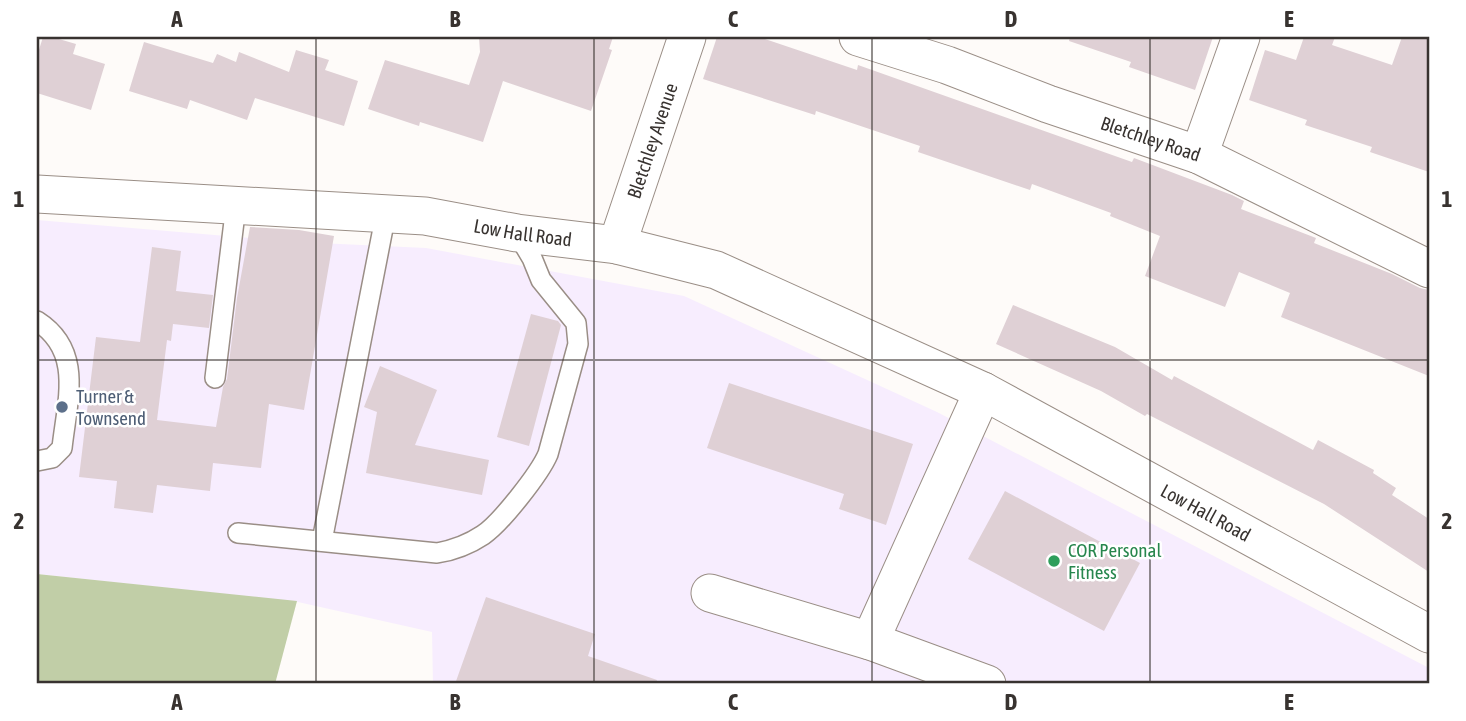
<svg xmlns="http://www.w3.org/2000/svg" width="1466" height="721" font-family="'Asap Condensed',sans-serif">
  <rect width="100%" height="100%" fill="#fefbf9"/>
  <path fill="#f7edfe" d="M 37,220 L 297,242 L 426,248 L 684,296 L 937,412 L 1429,668 L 1429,684 L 433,684 L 432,632 L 298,602 L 37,574 Z"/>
  <path fill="#c1cea7" d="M 37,574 L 297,601 L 275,684 L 37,684 Z"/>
  <g fill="#dfd0d5">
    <path d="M 43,37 L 52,37 L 76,44 L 73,54 L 105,64 L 91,110 L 37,93 L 37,56 Z"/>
    <path d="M 479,37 L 613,37 L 609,49 L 612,50 L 591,111 L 503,81 L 483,142 L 420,122 L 419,126 L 368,109 L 385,60 L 469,85 L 480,52 Z"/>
    <path d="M 717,37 L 759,37 L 857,70 L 858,65 L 1132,162 L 1134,158 L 1232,195 L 1244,201 L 1241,209 L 1316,238 L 1314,243 L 1392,274 L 1420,288 L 1429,290 L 1429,376 L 1281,317 L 1290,293 L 1239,272 L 1225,307 L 1145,276 L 1160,236 L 1110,216 L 1111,213 L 1032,184 L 1030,190 L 968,169 L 918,152 L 920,146 L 816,111 L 815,115 L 703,79 Z"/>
    <path d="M 1070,37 L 1213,37 L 1195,90 L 1129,67 L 1131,62 L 1069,41 Z"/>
    <path d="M 1304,37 L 1335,37 L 1332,45 L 1392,65 L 1402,37 L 1429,37 L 1429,172 L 1370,152 L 1372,147 L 1305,125 L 1307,120 L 1249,100 L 1265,50 L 1296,60 Z"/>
    <path d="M 144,42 L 213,63 L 217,54 L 236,62 L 239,52 L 289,72 L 296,50 L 329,60 L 325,70 L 358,81 L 344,126 L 255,98 L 247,120 L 190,100 L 187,109 L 129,91 Z"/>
    <path d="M 250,227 L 299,230 L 334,236 L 304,410 L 269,404 L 261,468 L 213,463 L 210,491 L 157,485 L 153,513 L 114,508 L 117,481 L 79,477 L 96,337 L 140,342 L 152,247 L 181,251 L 176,291 L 213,295 L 209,328 L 173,324 L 171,341 L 167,340 L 157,420 L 216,427 L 223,387 L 227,379 L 237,298 Z"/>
    <path d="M 1013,305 L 1115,347 L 1172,380 L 1174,376 L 1313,450 L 1318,440 L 1374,470 L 1373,473 L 1396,488 L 1392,495 L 1429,519 L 1429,572 L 1324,504 L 1147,414 L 1145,416 L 1101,391 L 996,344 Z"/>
    <path d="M 531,314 L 558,321 L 561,325 L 529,446 L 497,437 Z"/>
    <path d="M 380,366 L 437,390 L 415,445 L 489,460 L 482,495 L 366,473 L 377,412 L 364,407 Z"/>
    <path d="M 729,383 L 913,444 L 886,525 L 839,509 L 844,494 L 707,448 Z"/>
    <path d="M 1005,491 L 1140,563 L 1104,631 L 968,559 Z"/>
    <path d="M 486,597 L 595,634 L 588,656 L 657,680 L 656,684 L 455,684 Z"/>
  </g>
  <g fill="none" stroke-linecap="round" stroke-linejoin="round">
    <g stroke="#9a8e86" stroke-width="22">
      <g id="service">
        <path d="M 37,321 C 84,351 67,401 62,448 L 52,458 L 37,461"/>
        <path d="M 215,378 L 236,205"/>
        <path d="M 238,533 L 437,553 C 455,550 468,545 483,535 C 501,523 540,473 548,454 L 578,344 L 576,323 L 541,280 L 532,258 L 517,233"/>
        <path d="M 322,541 L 386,213"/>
      </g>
    </g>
    <g stroke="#9a8e86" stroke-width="39">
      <g id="minor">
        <path id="s1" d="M 858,37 L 947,65 L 1048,104 L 1199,155 L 1429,269"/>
        <path d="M 1199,155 L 1241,37"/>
        <path id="s2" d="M 37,194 L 425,216 L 517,233 L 617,245 L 716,270 L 983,391 L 1429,634"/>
        <path id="s3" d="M 617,245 L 687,37"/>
        <path d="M 710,593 L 870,641 L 987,684"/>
        <path d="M 870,641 L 983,391"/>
      </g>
    </g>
    <use href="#service" stroke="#fff" stroke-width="19"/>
    <use href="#minor" stroke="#fff" stroke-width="37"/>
  </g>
  <path fill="none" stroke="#383330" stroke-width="2" stroke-opacity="0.55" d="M 316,37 L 316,684M 594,37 L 594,684M 872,37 L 872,684M 1150,37 L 1150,684M 37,360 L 1429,360"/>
  <circle fill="#5c6f8a" stroke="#fff" stroke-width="2.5" cx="62" cy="407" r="7"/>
  <circle fill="#2e9e5b" stroke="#fff" stroke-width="2.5" cx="1054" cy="561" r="7"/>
  <g text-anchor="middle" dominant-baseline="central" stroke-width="5" stroke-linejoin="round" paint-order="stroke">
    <g font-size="19" fill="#383330" stroke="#fff">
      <text stroke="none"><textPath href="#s1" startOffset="310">Bletchley Road</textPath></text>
      <text stroke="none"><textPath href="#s3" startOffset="110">Bletchley Avenue</textPath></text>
      <text stroke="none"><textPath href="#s2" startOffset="488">Low Hall Road</textPath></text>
      <text stroke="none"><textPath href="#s2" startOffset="1232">Low Hall Road</textPath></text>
    </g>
    <g font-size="19" fill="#4e5e75" stroke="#fff" text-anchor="start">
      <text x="76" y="396">Turner &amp;<tspan x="76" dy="22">Townsend</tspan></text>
    </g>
    <g font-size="19" fill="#27864d" stroke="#fff" text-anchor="start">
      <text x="1068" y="550">COR Personal<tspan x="1068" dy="22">Fitness</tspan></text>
    </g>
  </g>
  <rect width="1466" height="721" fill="none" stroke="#ffffff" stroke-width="77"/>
  <rect x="38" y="38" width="1390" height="644" fill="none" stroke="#383330" stroke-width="2.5"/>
  <g font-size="23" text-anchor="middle" font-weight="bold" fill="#383330">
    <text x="177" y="27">A</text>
    <text x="455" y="27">B</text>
    <text x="733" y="27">C</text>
    <text x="1011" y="27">D</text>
    <text x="1289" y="27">E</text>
    <text x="19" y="207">1</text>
    <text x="1447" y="207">1</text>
    <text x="19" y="529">2</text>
    <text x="1447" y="529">2</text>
    <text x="177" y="710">A</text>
    <text x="455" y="710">B</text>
    <text x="733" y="710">C</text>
    <text x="1011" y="710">D</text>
    <text x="1289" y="710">E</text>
  </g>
</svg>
